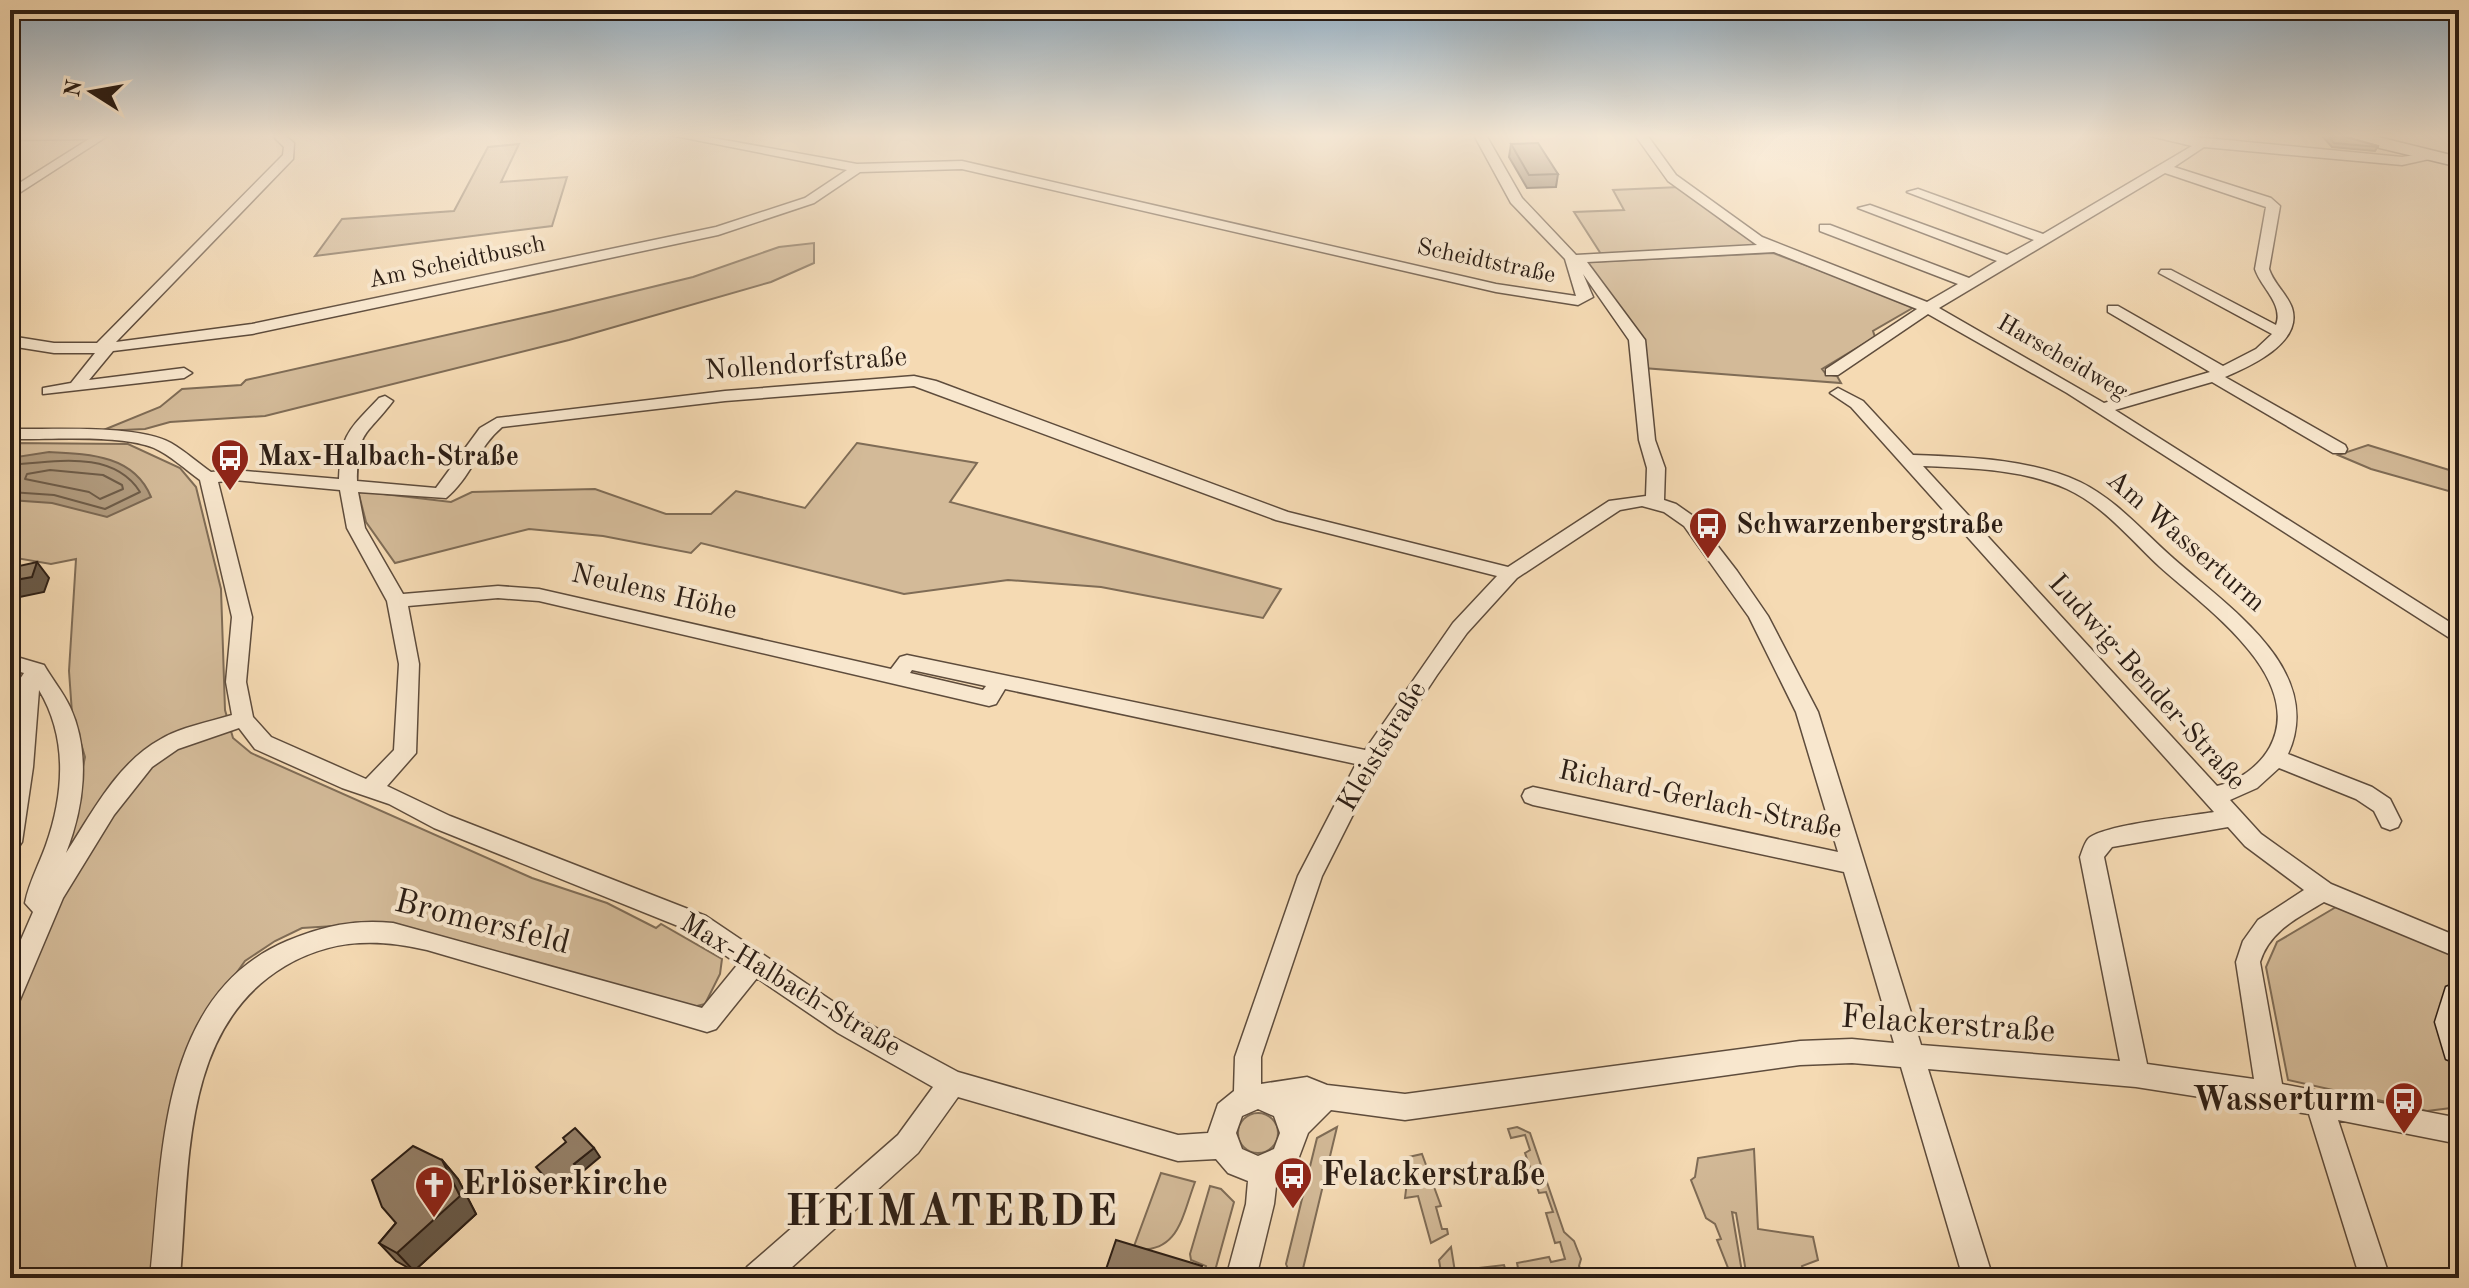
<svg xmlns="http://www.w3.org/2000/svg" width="2469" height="1288" font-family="'Old Standard TT',serif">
  <rect width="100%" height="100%" fill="#f5dab3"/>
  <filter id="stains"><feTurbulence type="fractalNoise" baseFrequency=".0025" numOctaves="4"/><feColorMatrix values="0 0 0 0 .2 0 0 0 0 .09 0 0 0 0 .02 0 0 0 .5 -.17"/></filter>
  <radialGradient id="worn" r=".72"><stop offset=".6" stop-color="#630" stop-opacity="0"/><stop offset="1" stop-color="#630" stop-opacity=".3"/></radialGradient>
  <g fill="#d3ba98" stroke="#7f6c56" stroke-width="2">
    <path d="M 519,144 L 501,182 L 567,177 L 552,226 L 315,256 L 342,219 L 454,211 L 488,147 Z"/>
    <path d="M 1680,187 L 1732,228 L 1759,244 L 1755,248 L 1601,254 L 1574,212 L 1624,210 L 1613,190 Z"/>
    <path d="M 814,243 L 814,263 L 771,282 L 569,340 L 265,416 L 170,422 L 145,429 L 101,431 L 160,407 L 182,389 L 241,385 L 246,380 L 549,312 L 693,277 L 779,247 Z"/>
    <path d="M 1773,253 L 1916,306 L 1873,331 L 1875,337 L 1822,369 L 1826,374 L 1837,376 L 1841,383 L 1643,368 L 1641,358 L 1587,262 Z"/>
    <path d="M 10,443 L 128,444 L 180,468 L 196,487 L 221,589 L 225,710 L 233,738 L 251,753 L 532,878 L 607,903 L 656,928 L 661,924 L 722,959 L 720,974 L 705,1004 L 689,1008 L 384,923 L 302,928 L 275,941 L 245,961 L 215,1003 L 179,1071 L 155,1278 L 10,1278 L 10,1013 L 76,801 L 85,757 L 72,713 L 69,671 L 76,559 L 51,564 L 10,557 Z"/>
    <path d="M 857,443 L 977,463 L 950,502 L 1281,589 L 1263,618 L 1101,587 L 1008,580 L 904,594 L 701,543 L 691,553 L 603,536 L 529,529 L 395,563 L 366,522 L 358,491 L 451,502 L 472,492 L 595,489 L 666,514 L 711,514 L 736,491 L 805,508 Z"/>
    <path d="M 2368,445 L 2459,473 L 2459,494 L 2371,469 L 2338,455 Z"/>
    <path d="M 2336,907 L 2459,953 L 2459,967 L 2437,1022 L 2459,1078 L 2459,1107 L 2427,1111 L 2288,1080 L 2266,967 L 2277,942 Z"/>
    <circle cx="1258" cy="1133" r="20"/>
    <path d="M 1337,1127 L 1301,1277 L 1290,1274 L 1286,1264 L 1317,1138 Z"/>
    <path d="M 1517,1127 L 1530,1133 L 1564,1232 L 1574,1241 L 1581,1259 L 1579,1266 L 1584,1278 L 1520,1278 L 1517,1263 L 1549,1257 L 1551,1262 L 1565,1259 L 1560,1242 L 1555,1243 L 1546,1213 L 1553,1212 L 1546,1192 L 1539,1193 L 1525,1153 L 1530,1150 L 1525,1135 L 1511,1138 L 1508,1129 Z"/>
    <path d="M 1754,1149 L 1758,1229 L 1813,1237 L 1818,1260 L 1802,1266 L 1805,1278 L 1747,1278 L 1736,1213 L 1732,1212 L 1743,1278 L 1732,1278 L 1717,1240 L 1721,1239 L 1715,1224 L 1706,1218 L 1691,1180 L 1695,1177 L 1698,1158 Z"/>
    <path d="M 1422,1154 L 1441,1206 L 1436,1207 L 1442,1229 L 1447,1229 L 1448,1234 L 1431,1243 L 1418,1196 L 1405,1198 L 1408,1173 L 1404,1158 Z"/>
    <path d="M 1161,1173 L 1195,1182 C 1182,1216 1179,1255 1133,1249 Z"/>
    <path d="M 1210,1186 L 1221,1189 L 1234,1202 L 1213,1278 L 1204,1275 L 1206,1266 L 1191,1260 L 1190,1254 Z"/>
    <path d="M 1451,1247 L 1456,1278 L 1470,1275 L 1469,1269 L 1504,1265 L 1508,1278 L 1442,1278 L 1439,1260 Z"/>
  </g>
  <path fill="#b09a7d" stroke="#7b6853" stroke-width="2" d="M 49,452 C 89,454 134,455 151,497 L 107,517 L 52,503 L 10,500 L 10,458 Z"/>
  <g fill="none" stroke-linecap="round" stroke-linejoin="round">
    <g stroke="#6e5c48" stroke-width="2">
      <path d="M 10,465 C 54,462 113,449 140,492 L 105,509 L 54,495 L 10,492"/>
      <path d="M 50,470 L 103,475 L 122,485 L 123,489 L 100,499 L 89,492 L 25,479 L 27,474 Z"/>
    </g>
    <g stroke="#5e4c3c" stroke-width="3">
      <g id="minor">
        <path d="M 10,135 L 109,135 L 10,199 L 10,189 L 89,139 L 10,140 Z"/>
        <path d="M 272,135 L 285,135 L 294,143 L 293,159 L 116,342 L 252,324 L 716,227 L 805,198 L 847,170 L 670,135 L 697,135 L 857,164 L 962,161 L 1496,284 L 1576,296 L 1565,259 L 1511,203 L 1474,135 L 1486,135 L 1522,198 L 1576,255 L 1757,245 L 1668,181 L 1635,135 L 1647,135 L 1676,175 L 1762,237 L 1927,302 L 1958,284 L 1820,231 L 1820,225 L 1830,225 L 1969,278 L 1997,261 L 1858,208 L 1870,205 L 2007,255 L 2034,240 L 1907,192 L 1918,189 L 2043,234 L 2192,146 L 2146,135 L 2175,135 L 2402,157 L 2434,152 L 2434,158 L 2402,165 L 2204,147 L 2174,167 L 2271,198 L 2280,206 L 2269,269 C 2274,284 2287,294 2292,308 C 2303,343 2250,366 2225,377 L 2345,445 L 2347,449 L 2345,453 L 2333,453 L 2212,382 L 2115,410 L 2459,628 L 2459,644 L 2067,393 L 1928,314 L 1838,375 L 1826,375 L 1826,369 L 1917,309 L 1774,252 L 1587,262 L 1645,340 L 1655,440 L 1665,468 L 1664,500 L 1676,504 L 1696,518 L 1737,571 L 1768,616 L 1818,712 L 1921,1045 L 2120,1061 L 2080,857 C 2082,852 2084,844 2088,839 C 2101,825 2191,816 2214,812 L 1851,407 L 1830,393 L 1838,388 L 1863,401 L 1913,455 C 1968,457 2030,459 2080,482 C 2117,500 2144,533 2174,559 C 2227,606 2326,670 2288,754 L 2372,787 L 2390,799 L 2401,821 L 2398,827 L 2390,830 L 2382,827 L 2374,811 L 2356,799 L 2279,768 L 2257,788 L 2230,800 L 2261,834 L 2331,884 L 2459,937 L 2459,958 L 2324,902 C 2298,918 2270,930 2260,962 L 2282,1084 L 2459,1118 L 2459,1144 L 2338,1120 L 2390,1278 L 2360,1278 L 2309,1114 L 2136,1087 L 1928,1069 L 1993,1278 L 1963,1278 L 1901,1067 L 1852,1063 L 1800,1065 L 1405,1120 L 1331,1110 L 1308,1133 L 1296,1165 L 1277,1178 L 1274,1204 L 1256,1278 L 1226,1278 L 1246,1204 L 1248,1181 L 1228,1173 L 1216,1159 L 1178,1161 L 958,1097 L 918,1153 L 780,1278 L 743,1278 L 747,1267 L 898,1135 L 933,1087 L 838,1033 L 757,978 L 716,1029 L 707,1032 L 427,950 C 376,938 331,939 285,966 C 179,1029 190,1171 180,1278 L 150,1278 C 163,1160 157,996 287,941 C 322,926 355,919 393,923 L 702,1008 L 738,964 L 688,930 L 434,828 L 389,804 L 342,788 L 255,749 L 239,728 L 178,749 L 152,767 L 114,815 L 63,898 L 19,1002 L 10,1005 L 10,965 L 33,912 L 25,903 C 29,882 39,865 46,845 C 64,794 68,738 39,690 L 33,767 L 22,842 L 18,848 L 10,851 L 10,773 L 20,679 L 24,673 L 10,669 L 10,655 L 44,665 C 52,679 63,692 70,707 C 91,753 84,807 66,853 C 92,813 118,762 161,739 C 181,727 209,722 232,715 L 226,682 L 232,617 L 200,480 C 186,470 170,455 154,448 C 120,434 48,440 10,439 L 10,429 C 50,430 137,424 171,443 C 185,451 198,463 211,472 L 234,470 L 339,479 C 341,433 349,430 379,398 L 385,396 L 393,401 C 364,439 358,429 357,481 L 436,488 L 480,428 L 497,418 L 725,391 L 914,376 L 936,381 L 1288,512 L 1508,567 L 1609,501 L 1646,496 L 1647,468 L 1639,440 L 1629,340 L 1583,274 L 1593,297 L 1578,305 L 1496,292 L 962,169 L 860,172 L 814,203 L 718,235 L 252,334 L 113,351 L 89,380 L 184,368 L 192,373 L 184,378 L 43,394 L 43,388 L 71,383 L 95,353 L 54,353 L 10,346 L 10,336 L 54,343 L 97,343 L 283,155 L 284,147 ZM 2165,173 L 2266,207 L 2255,269 C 2261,288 2284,304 2276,325 L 2171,270 L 2161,270 L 2159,273 L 2272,334 L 2256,349 L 2223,366 L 2118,306 L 2108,306 L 2108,312 L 2210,372 L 2104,403 L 1939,308 ZM 914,386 L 1276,520 L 1497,576 L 1453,623 L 1365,750 L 907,655 L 900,657 L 891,669 L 539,589 L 498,586 L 403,594 L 365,528 L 358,492 L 446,498 C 470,479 478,447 502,427 L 725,401 ZM 1923,466 C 1970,468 2023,469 2067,489 C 2104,506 2131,540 2160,567 C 2203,606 2307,677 2270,747 C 2259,767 2238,781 2217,786 ZM 234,480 L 340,490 L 347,528 L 387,601 L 399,664 L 394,750 L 366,779 L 271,737 L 253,717 L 246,682 L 252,617 L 218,482 ZM 1642,506 L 1664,512 L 1684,526 L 1749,617 L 1796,712 L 1838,852 L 1533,787 L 1525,790 L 1522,796 L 1525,802 L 1533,805 L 1844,872 L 1894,1043 L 1852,1039 L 1800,1041 L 1405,1094 L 1327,1085 L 1307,1077 L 1261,1084 L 1261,1057 L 1322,876 L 1379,763 L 1437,675 L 1467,633 L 1517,578 L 1620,510 ZM 498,598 L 539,601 L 989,706 L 996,704 L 1005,689 L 1356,764 L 1298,876 L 1235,1057 L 1234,1091 L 1218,1104 L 1208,1133 L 1178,1135 L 958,1072 L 856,1017 L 706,916 L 450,816 L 387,786 L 416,753 L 419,664 L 408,606 ZM 912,670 L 986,686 L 983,690 L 910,673 ZM 2228,827 L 2245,846 L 2304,890 L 2258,920 L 2243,941 L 2236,962 L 2254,1079 L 2147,1064 L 2104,857 L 2112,847 ZM 1258,1109 L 1274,1116 L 1280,1133 L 1274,1149 L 1258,1156 L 1242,1149 L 1236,1133 L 1242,1116 Z"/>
      </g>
    </g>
    <g stroke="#2b1d14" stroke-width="3">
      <g id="secondary">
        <path d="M 2340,135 L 2370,135 L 2459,157 L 2459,167 L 2342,139 Z"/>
        <path d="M 2459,982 L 2459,1064 L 2446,1059 L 2435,1022 L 2446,987 Z"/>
      </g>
    </g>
    <use href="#minor" fill="#f8e7ce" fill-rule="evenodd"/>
    <use href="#secondary" fill="#f8e7ce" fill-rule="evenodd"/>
  </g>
  <g fill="#7f6d59" stroke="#2b1d14" stroke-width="2">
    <path d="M 2339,135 L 2378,146 L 2375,151 L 2332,147 L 2322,136 Z"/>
    <path d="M 1511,144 L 1558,174 L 1556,187 L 1527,188 L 1509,157 Z"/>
    <path d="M 442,1160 L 458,1179 L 476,1214 L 414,1271 L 396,1261 L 379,1243 L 396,1223 Z"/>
  </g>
  <g fill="#685948" stroke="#2b1d14" stroke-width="2">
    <path d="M 37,562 L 49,578 L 44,592 L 10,599 L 10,581 Z"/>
    <path d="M 594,1148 L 600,1157 L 581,1173 L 584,1178 L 573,1188 L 566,1178 L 574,1164 Z"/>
    <path d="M 442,1160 L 458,1179 L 476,1214 L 414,1271 L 397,1253 Z"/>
    <path d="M 562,1174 L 569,1183 L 557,1193 L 550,1183 Z"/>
  </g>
  <g fill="#947f67" stroke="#2b1d14" stroke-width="2">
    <path d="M 2328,135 L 2339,135 L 2378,146 L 2378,147 L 2334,143 Z"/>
    <path d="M 1538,143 L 1558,174 L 1529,175 L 1511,144 Z"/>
    <path d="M 37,562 L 32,577 L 10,581 L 10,568 Z"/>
    <path d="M 575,1128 L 594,1148 L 574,1164 L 578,1169 L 566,1178 L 562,1174 L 550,1183 L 536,1167 L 566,1142 L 563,1138 Z"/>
    <path d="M 413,1146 L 442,1160 L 460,1196 L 397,1253 L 379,1243 L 396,1223 L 382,1207 L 372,1180 Z"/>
    <path d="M 1116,1240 L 1202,1266 L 1199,1278 L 1103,1278 Z"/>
  </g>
  <linearGradient id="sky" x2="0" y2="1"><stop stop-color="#91aabd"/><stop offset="0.43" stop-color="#faeedd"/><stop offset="1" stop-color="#faeedd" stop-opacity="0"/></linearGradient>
  <rect width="2469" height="316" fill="url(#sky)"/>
  <defs>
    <g id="bus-pin" transform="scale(2)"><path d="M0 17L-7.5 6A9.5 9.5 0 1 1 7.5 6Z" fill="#8f2418" stroke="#f8e7ce"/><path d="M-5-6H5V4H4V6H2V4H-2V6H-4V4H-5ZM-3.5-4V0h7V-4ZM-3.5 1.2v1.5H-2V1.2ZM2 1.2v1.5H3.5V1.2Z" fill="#fff"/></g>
    <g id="church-pin" transform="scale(2)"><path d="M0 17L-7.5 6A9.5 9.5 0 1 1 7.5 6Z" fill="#8f2418" stroke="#f8e7ce"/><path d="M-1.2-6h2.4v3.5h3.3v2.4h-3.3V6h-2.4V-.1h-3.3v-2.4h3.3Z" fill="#fff"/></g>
  </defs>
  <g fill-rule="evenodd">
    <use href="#bus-pin" x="230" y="458"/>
    <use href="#bus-pin" x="1708" y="526"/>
    <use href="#bus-pin" x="2404" y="1101"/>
    <use href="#bus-pin" x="1293" y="1176"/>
    <use href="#church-pin" x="434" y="1185"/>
  </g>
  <g text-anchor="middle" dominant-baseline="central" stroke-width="8" stroke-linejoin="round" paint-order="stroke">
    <g font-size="24" fill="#2b1d14" stroke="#f8e7ce">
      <text transform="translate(1486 262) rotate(12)">Scheidtstraße</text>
      <text transform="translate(457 263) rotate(-12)">Am Scheidtbusch</text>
      <text transform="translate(2062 358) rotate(30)">Harscheidweg</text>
    </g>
    <g font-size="28" fill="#2b1d14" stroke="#f8e7ce">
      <text transform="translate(806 365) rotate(-4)">Nollendorfstraße</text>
      <text transform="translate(2185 542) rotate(41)">Am Wasserturm</text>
      <text transform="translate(654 593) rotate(13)">Neulens Höhe</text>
      <text transform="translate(2146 683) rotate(48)">Ludwig-Bender-Straße</text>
      <text transform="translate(1383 747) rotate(-59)">Kleiststraße</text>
      <text transform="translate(1700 801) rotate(12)">Richard-Gerlach-Straße</text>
      <text transform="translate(790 986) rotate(31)">Max-Halbach-Straße</text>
    </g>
    <g font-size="28" font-weight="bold" fill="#2b1d14" stroke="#f8e7ce" text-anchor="start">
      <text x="258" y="458">Max-Halbach-Straße</text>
      <text x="1736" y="526">Schwarzenbergstraße</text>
    </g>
    <g font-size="34" fill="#2b1d14" stroke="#f8e7ce">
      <text transform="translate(482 923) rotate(14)">Bromersfeld</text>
      <text transform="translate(1948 1025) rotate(4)">Felackerstraße</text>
    </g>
    <g font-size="34" font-weight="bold" fill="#2b1d14" stroke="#f8e7ce" text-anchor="start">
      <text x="2376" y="1101" text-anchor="end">Wasserturm</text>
      <text x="1321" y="1176">Felackerstraße</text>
      <text x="462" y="1185">Erlöserkirche</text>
    </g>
    <g font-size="44" font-weight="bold" letter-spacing="2" fill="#2b1d14" stroke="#f8e7ce">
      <text x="952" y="1213">HEIMATERDE</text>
    </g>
  </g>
  <rect width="2469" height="1288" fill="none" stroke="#f5dab3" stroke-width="40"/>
  <rect x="12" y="12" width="2445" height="1264" fill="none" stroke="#2b1d14" stroke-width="4"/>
  <rect x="20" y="20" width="2429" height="1248" fill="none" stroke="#2b1d14" stroke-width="2"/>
  <g transform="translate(92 92) rotate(281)" stroke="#f8e7ce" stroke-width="6" paint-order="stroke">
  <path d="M0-6L14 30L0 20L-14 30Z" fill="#2b1d14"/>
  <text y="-12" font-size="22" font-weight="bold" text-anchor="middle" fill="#2b1d14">N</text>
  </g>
  <rect width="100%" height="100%" filter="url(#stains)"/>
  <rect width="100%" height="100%" fill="url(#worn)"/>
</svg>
